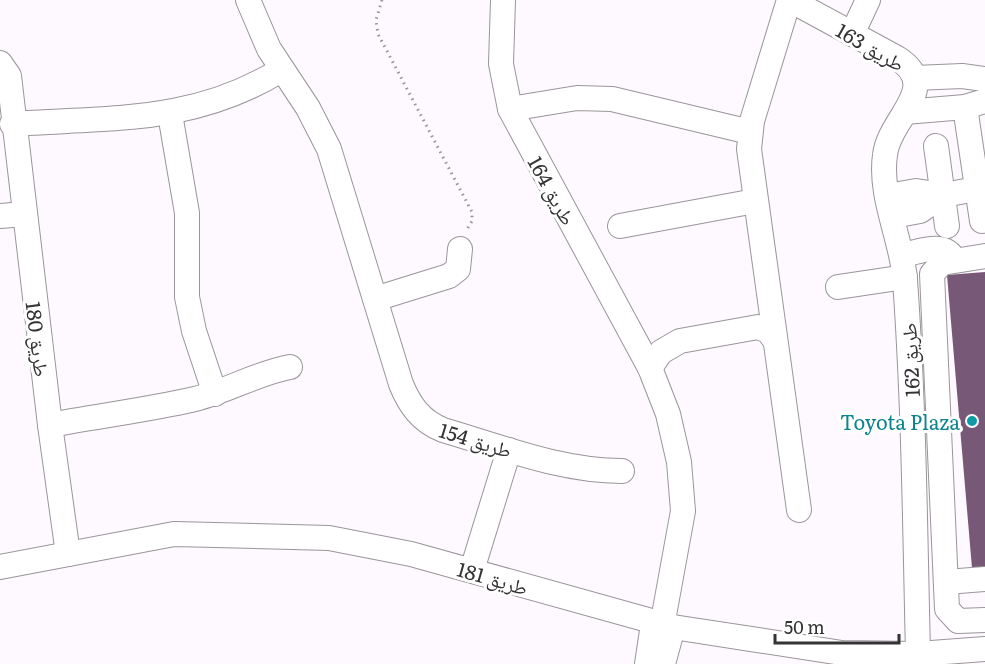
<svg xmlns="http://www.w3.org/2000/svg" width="985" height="664" font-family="Literata,'Noto Naskh Arabic',serif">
  <rect width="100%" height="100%" fill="#fef9fe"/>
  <path fill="#785877" d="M 985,272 L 985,567 L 972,568 L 947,275 Z"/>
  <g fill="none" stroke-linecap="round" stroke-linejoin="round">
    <g stroke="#9a959a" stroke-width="26">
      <g id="minor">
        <path d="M 248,0 L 269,49 L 308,108 L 329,149 L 401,384 C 410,406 421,421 443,430 C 501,447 561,471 622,471"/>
        <path d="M 503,0 L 501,64 L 510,109 L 650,368 L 668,414 L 679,462 L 683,511 L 662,626"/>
        <path d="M 789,0 L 752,121 L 749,149 L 799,510"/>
        <path d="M 790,0 L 897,58 C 943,87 889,118 885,155 C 879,197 902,239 905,280 C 914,405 915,529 918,654"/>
        <path d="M 852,34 L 868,0"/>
        <path d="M 0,63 L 9,76 L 50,425 L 68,554"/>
        <path d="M 915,78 L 962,76 L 985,79"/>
        <path d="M 965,107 L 982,221"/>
        <path d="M 510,109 L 577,98 L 612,99 L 750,132"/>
        <path d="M 905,112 L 965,107 L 985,101"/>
        <path d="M 170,114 L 187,213 L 187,297 L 194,331 L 215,394"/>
        <path d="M 12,124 C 112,117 193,124 281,70"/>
        <path d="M 936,146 L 947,226"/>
        <path d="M 888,196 L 916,191 L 943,195 L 977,189"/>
        <path d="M 0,216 L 24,214"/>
        <path d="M 893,216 L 920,211 L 943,195"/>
        <path d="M 620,226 L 755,201"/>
        <path d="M 902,255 C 919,252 945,240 954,260"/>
        <path d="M 985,256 L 942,263 L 932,274 L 947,609 L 958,621 L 985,620"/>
        <path d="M 838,287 L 905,277"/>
        <path d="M 375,299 L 449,276 L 458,269 L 460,249"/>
        <path d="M 650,368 L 661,352 L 680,341 L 758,327 L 768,331 L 774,339"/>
        <path d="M 50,425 C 98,416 147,410 195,399 C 228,391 257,373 290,367"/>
        <path d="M 0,567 L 174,534 L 329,538 L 411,554 L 673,627 L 842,653 L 918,654 L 985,649"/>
        <path d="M 472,570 L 509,450"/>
        <path d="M 946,582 L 985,579"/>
        <path d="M 647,664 L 653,624"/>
        <path d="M 663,664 L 673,627"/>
      </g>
    </g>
    <path stroke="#969396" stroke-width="3" stroke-dasharray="1.5 4.5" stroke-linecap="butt" d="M 382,0 L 376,20 L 378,34 L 472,212 L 472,221 L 466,231"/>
    <use href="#minor" stroke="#fff" stroke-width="24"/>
  </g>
  <circle fill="#0f9aa8" stroke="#fff" stroke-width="2" cx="972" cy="421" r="6"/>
  <g text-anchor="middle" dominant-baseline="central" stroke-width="6" stroke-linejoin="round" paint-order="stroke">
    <g font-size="20" fill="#353335" stroke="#fff">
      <text transform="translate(871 46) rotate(30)">طريق 163</text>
      <text transform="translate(553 190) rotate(61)">طريق 164</text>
      <text transform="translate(39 339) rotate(83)">طريق 180</text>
      <text transform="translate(909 360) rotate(-93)">طريق 162</text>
      <text transform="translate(476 439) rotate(17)">طريق 154</text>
      <text transform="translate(493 577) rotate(16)">طريق 181</text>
    </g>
    <g font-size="20" fill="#0d838f" stroke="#fff" text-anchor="end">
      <text x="960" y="421">Toyota Plaza</text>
    </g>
  </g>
  <path d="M775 634v9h124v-9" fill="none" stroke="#353335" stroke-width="3"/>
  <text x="784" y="634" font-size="18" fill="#353335" stroke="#ffffff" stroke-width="4.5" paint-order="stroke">50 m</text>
</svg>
